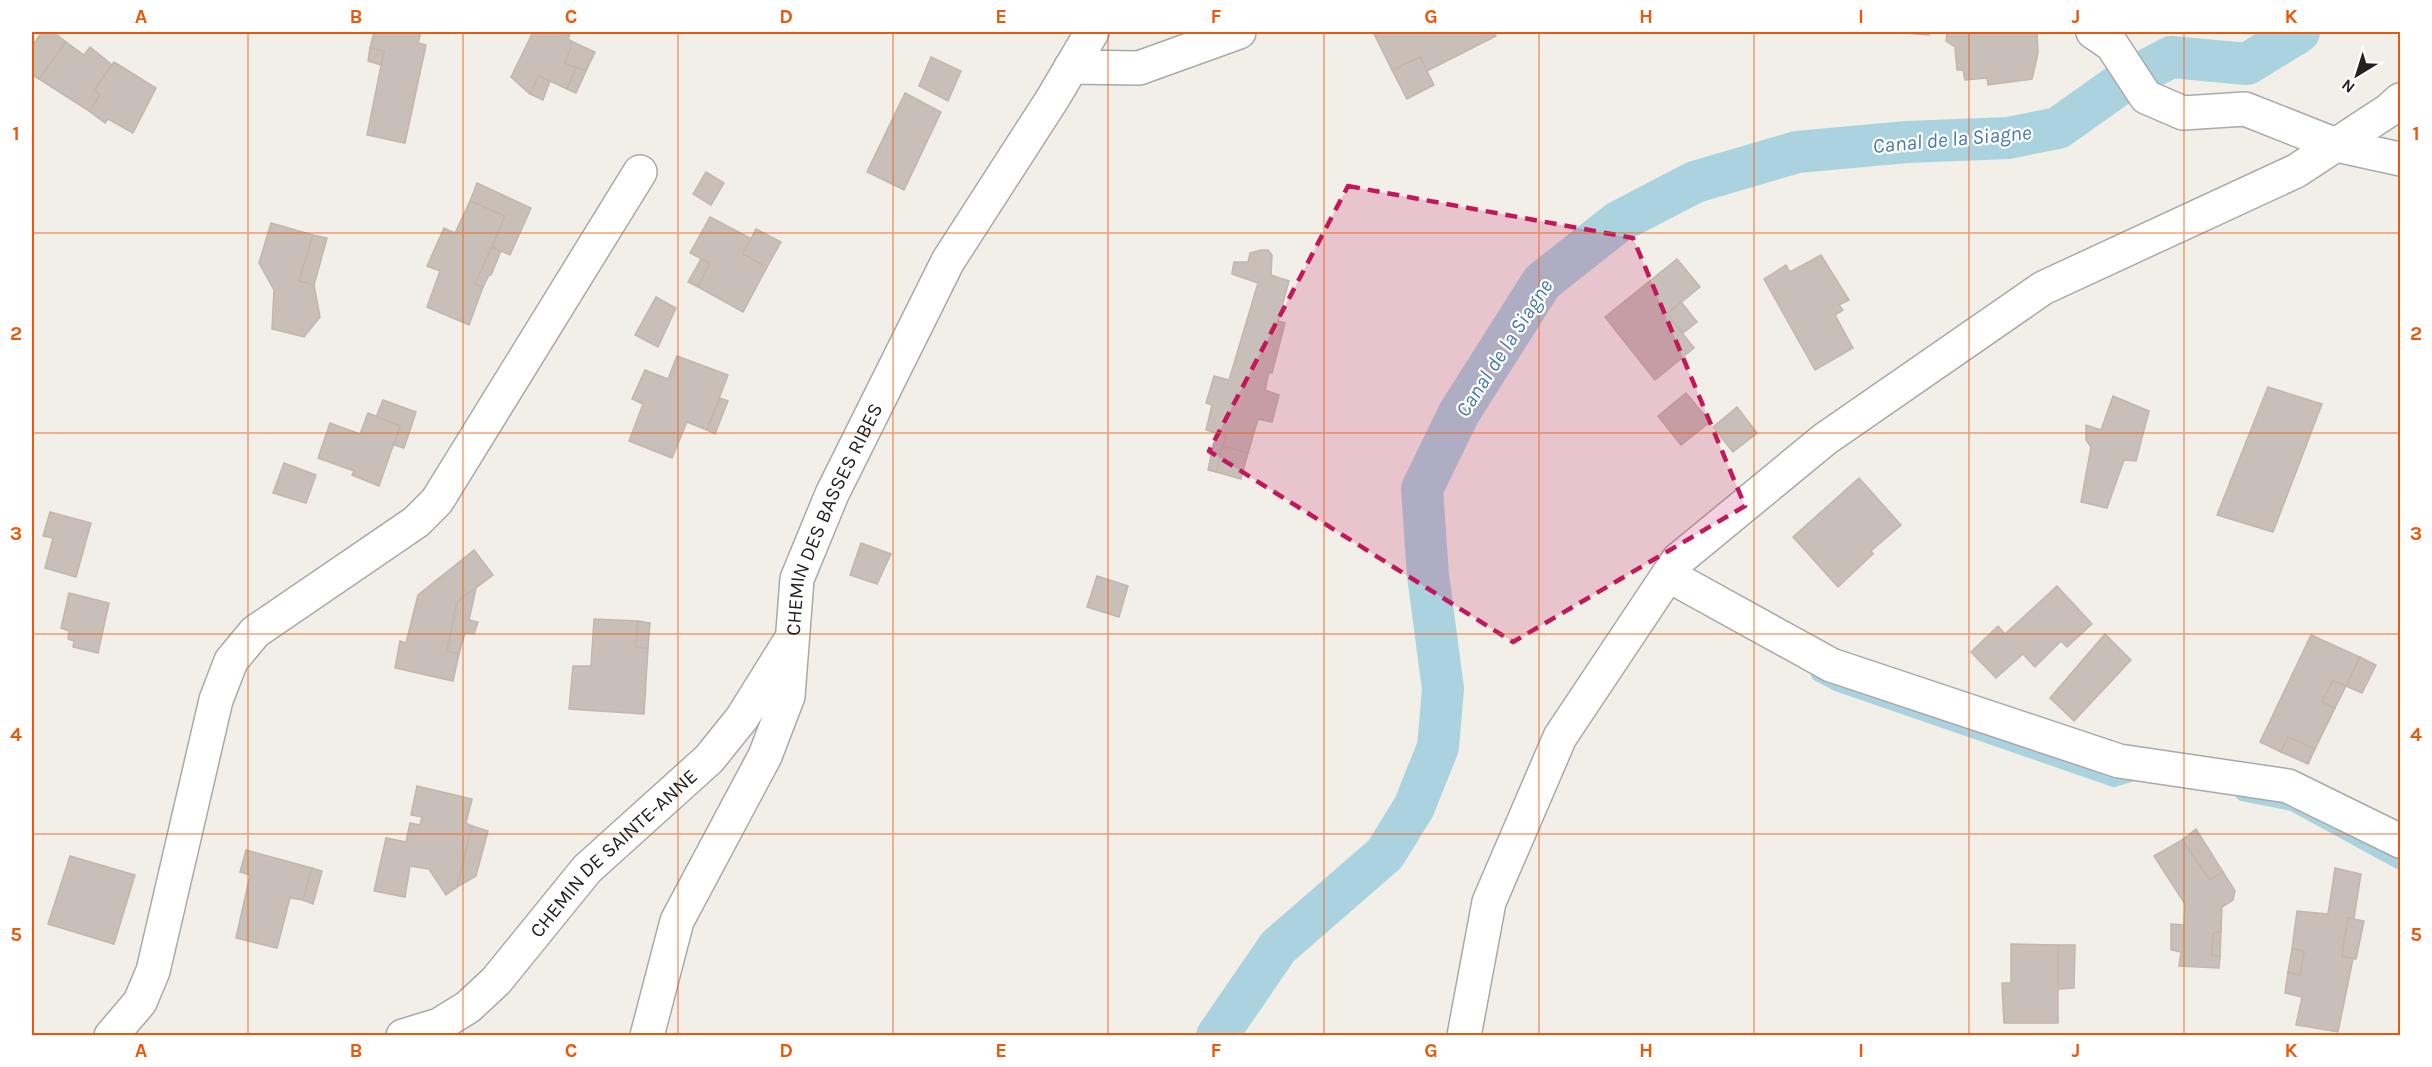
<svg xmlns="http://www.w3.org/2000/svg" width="2432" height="1067" font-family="Karla,sans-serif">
  <rect width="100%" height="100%" fill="#f2efe9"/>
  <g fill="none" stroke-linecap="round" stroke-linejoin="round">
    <g stroke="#aad3df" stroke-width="12">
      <path d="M 1817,675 L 1836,685 L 2114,781 L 2137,774"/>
      <path d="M 2242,795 L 2292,805 L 2400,864"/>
    </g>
    <path stroke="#aad3df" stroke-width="42" d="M 1217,1036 L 1278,947 L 1385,854 L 1414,807 L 1438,747 L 1443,689 L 1428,575 L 1422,489 L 1459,413 L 1542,282 L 1618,222 L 1695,182 L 1797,152 L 1907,142 L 2008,138 L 2058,128 L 2120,84 L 2171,57 L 2247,64 L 2299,32"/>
  </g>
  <g fill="#c7bfb8" stroke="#c4b6ab" stroke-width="1.5">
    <path d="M 42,32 L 53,32 L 66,42 L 39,79 L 32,75 L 32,46 Z"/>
    <path d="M 374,32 L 421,32 L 418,43 L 426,45 L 405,143 L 367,135 L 384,51 L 370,48 Z"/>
    <path d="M 533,32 L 571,32 L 568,39 L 573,42 L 565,63 L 576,68 L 567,89 L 539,76 L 530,94 L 511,77 Z"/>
    <path d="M 1379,32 L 1493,32 L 1496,36 L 1427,71 L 1420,57 L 1392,70 L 1374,34 Z"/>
    <path d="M 1891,32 L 1929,32 L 1929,35 Z"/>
    <path d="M 1947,32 L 2037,32 L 2038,53 L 2032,79 L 1988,85 L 1987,78 L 1965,80 L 1963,70 L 1957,70 L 1955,47 L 1946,41 Z"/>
    <path d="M 66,42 L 84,55 L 90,47 L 112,65 L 94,90 L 100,95 L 89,111 L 39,79 Z"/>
    <path d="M 573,42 L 595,52 L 586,71 L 565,63 Z"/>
    <path d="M 370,48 L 384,51 L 381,65 L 368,61 Z"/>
    <path d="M 931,57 L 961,71 L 948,101 L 919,86 Z"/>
    <path d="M 1420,57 L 1434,85 L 1407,99 L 1392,70 Z"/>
    <path d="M 114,62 L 156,88 L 133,133 L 108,119 L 105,123 L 89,111 L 100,95 L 94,90 Z"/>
    <path d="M 576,68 L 586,71 L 576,93 L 567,89 Z"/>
    <path d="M 539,76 L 550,81 L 543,100 L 530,94 Z"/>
    <path d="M 905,93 L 941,112 L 904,190 L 867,172 Z"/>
    <path d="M 706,172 L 724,183 L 711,205 L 693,194 Z"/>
    <path d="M 477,183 L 531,208 L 510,255 L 492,247 L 505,216 L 470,201 Z"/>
    <path d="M 470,201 L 505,216 L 475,284 L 483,287 L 469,325 L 427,307 L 440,271 L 427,266 L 444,228 L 455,233 Z"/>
    <path d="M 710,217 L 752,239 L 743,254 L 767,267 L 743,312 L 698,287 L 710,263 L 690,253 Z"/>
    <path d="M 271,223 L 313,235 L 299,281 L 314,285 L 320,317 L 304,337 L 272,329 L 274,290 L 259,263 Z"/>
    <path d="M 756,229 L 781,242 L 767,267 L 743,254 Z"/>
    <path d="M 313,235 L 327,238 L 314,285 L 299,281 Z"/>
    <path d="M 492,247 L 501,251 L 491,275 L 489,275 L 483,287 L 475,284 Z"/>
    <path d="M 1261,250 L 1268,250 L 1272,255 L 1271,275 L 1289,281 L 1278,321 L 1285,323 L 1272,373 L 1269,372 L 1265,390 L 1279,395 L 1272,422 L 1258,419 L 1248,453 L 1223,446 L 1226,436 L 1206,430 L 1212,405 L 1206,403 L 1214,376 L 1229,380 L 1258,283 L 1232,274 L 1234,262 L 1248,262 L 1250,253 Z"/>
    <path d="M 1821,255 L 1849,300 L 1839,305 L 1843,310 L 1835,315 L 1853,348 L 1815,370 L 1764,279 L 1786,265 L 1790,272 Z"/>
    <path d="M 701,259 L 710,263 L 698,287 L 688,282 Z"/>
    <path d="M 1677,259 L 1700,287 L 1667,314 L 1694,348 L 1655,380 L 1605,317 Z"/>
    <path d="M 656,297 L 676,308 L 658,347 L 635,335 Z"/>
    <path d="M 1681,302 L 1697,322 L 1683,333 L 1667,314 Z"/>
    <path d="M 677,356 L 728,375 L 707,430 L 687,422 L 672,458 L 629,441 L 643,404 L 632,399 L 645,370 L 668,379 Z"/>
    <path d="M 2268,387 L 2322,404 L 2273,532 L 2217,515 Z"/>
    <path d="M 1686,393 L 1710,422 L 1681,445 L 1658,416 Z"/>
    <path d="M 2113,396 L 2149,411 L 2136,461 L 2124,460 L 2107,508 L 2081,502 L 2091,447 L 2086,440 L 2086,425 L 2101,430 Z"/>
    <path d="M 720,398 L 728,401 L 715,434 L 707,430 Z"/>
    <path d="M 383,400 L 416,412 L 404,448 L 394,445 L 400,426 L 376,417 Z"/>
    <path d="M 1737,407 L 1757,433 L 1733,452 L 1713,427 Z"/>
    <path d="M 368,413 L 400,426 L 379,486 L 352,475 L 354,471 L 318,458 L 330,423 L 360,434 Z"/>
    <path d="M 1216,433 L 1226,436 L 1216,472 L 1208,470 Z"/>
    <path d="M 1223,446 L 1248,453 L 1241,479 L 1216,472 Z"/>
    <path d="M 284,463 L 316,475 L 306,503 L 273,493 Z"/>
    <path d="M 1859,478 L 1901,525 L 1871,551 L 1873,554 L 1838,587 L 1793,537 Z"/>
    <path d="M 50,512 L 91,523 L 76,577 L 45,568 L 53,538 L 43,536 Z"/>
    <path d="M 861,543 L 891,554 L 877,584 L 850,575 Z"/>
    <path d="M 474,550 L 493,575 L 457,602 L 447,651 L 459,654 L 453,681 L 395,668 L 400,641 L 406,643 L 418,595 Z"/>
    <path d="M 1097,576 L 1128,586 L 1119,617 L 1087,607 Z"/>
    <path d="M 2057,586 L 2092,624 L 2067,647 L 2061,641 L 2035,667 L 2023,654 L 1996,678 L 1971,652 L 1998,626 L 2005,634 Z"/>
    <path d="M 476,588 L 469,620 L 478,622 L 474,634 L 465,633 L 459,654 L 447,651 L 457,602 Z"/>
    <path d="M 69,593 L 109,603 L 98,653 L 73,647 L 74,641 L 68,639 L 69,631 L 61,628 Z"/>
    <path d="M 594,619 L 638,621 L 636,647 L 648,648 L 644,714 L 569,709 L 573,666 L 591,666 Z"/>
    <path d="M 638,621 L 650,623 L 648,648 L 636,647 Z"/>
    <path d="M 2105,634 L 2131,660 L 2074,721 L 2050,698 Z"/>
    <path d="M 2311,635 L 2360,657 L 2346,686 L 2333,681 L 2322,702 L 2335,708 L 2315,749 L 2288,737 L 2281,752 L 2260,742 Z"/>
    <path d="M 2360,657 L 2376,665 L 2362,693 L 2346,686 Z"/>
    <path d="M 2333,681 L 2346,686 L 2335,708 L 2322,702 Z"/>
    <path d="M 2288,737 L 2315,749 L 2308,764 L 2281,752 Z"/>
    <path d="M 417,786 L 472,799 L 466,823 L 472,826 L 457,887 L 446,895 L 429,869 L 410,866 L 405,897 L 374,891 L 386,838 L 406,842 L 410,823 L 420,825 L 422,817 L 411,815 Z"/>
    <path d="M 472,826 L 488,831 L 476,876 L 457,887 Z"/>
    <path d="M 2196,829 L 2223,872 L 2210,880 L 2182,840 Z"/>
    <path d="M 2182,840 L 2210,880 L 2223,872 L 2235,891 L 2233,900 L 2222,907 L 2221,931 L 2213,934 L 2212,955 L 2220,956 L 2219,968 L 2179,966 L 2181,952 L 2171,950 L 2171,924 L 2184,925 L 2185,904 L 2154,856 Z"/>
    <path d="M 246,850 L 312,868 L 303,900 L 290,898 L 277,948 L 236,938 L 250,875 L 240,872 Z"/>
    <path d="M 70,856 L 135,875 L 114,944 L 48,924 Z"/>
    <path d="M 312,868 L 322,871 L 313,904 L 303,900 Z"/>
    <path d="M 2335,868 L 2361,874 L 2354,918 L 2348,918 L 2342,956 L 2353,959 L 2338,1032 L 2296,1025 L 2302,997 L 2285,993 L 2288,972 L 2300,975 L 2304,951 L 2292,949 L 2297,911 L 2328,914 Z"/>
    <path d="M 2348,918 L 2364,921 L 2356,959 L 2342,956 Z"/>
    <path d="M 2221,931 L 2220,956 L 2212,955 L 2213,934 Z"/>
    <path d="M 2011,944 L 2058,945 L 2058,1023 L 2004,1023 L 2002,983 L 2011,983 Z"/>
    <path d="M 2058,945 L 2075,945 L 2074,988 L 2058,989 Z"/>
    <path d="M 2292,949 L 2304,951 L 2300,975 L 2288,972 Z"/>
  </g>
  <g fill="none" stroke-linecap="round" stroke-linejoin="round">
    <g stroke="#a9a9a9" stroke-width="36">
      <g id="street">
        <path d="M 2093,32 L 2112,45 L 2146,97 L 2183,113 L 2245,109 L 2336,145 L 2400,159"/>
        <path d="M 1071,67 L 1139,68 L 1239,32"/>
        <path d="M 1668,575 L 1831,665 L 2119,761 L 2288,786 L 2400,841"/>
        <path d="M 111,1036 L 140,1002 L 153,971 L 216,700 L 231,661 L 255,632 L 416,522 L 437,501 L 640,172"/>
        <path id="s1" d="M 403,1036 L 439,1025 L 468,1007 L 496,981 L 587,869 L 709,759 L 742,718 L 790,641"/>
        <path id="s2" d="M 647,1036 L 677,921 L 765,756 L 788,696 L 797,579 L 832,494 L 948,261 L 1053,98 L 1092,32"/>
        <path d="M 1464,1036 L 1489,902 L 1560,737 L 1678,560 L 1825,439 L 2043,288 L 2296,171 L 2389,110 L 2400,100"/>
      </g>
    </g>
    <use href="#street" stroke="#fff" stroke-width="33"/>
  </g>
  <path fill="#c2185b" fill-opacity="0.2" stroke="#c2185b" stroke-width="4.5" stroke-dasharray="12 8" stroke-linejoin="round" d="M 1348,186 L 1633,238 L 1745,506 L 1513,642 L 1209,451 Z"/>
  <path fill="none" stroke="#e8590c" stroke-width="1.5" stroke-opacity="0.55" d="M 248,32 L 248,1036M 463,32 L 463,1036M 678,32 L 678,1036M 893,32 L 893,1036M 1108,32 L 1108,1036M 1324,32 L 1324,1036M 1539,32 L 1539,1036M 1754,32 L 1754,1036M 1969,32 L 1969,1036M 2184,32 L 2184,1036M 32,233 L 2400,233M 32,433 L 2400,433M 32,634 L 2400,634M 32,834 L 2400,834"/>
  <g text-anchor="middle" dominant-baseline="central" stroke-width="4.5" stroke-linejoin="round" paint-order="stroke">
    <g font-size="20" fill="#222" stroke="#fff">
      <text stroke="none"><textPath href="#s2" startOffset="555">CHEMIN DES BASSES RIBES</textPath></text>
      <text stroke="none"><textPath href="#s1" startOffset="284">CHEMIN DE SAINTE-ANNE</textPath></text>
    </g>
    <g font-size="21" font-style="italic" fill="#4a7aab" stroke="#fff">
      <text transform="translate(1952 139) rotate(-5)">Canal de la Siagne</text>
      <text transform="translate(1504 348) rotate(-57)">Canal de la Siagne</text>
    </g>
  </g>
  <rect width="2432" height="1067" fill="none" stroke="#ffffff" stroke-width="66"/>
  <g transform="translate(2357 75) rotate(218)" stroke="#ffffff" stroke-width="4.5" paint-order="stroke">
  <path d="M0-4.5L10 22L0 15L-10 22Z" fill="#222222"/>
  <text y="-9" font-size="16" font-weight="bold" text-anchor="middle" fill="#222222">N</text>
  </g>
  <rect x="33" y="33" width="2366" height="1001" fill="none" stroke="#e8590c" stroke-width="2"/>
  <g font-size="20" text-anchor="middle" font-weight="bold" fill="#e8590c">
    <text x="141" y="23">A</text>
    <text x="356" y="23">B</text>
    <text x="571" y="23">C</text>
    <text x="786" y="23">D</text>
    <text x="1001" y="23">E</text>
    <text x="1216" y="23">F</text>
    <text x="1431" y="23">G</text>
    <text x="1646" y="23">H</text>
    <text x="1861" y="23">I</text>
    <text x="2076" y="23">J</text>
    <text x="2291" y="23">K</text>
    <text x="16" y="140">1</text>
    <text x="2416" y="140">1</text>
    <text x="16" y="340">2</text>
    <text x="2416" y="340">2</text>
    <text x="16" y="540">3</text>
    <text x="2416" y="540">3</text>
    <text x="16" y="741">4</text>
    <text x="2416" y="741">4</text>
    <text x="16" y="941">5</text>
    <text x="2416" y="941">5</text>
    <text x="141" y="1057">A</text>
    <text x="356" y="1057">B</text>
    <text x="571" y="1057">C</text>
    <text x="786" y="1057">D</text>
    <text x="1001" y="1057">E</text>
    <text x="1216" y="1057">F</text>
    <text x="1431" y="1057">G</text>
    <text x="1646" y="1057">H</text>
    <text x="1861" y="1057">I</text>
    <text x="2076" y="1057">J</text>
    <text x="2291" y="1057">K</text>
  </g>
</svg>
